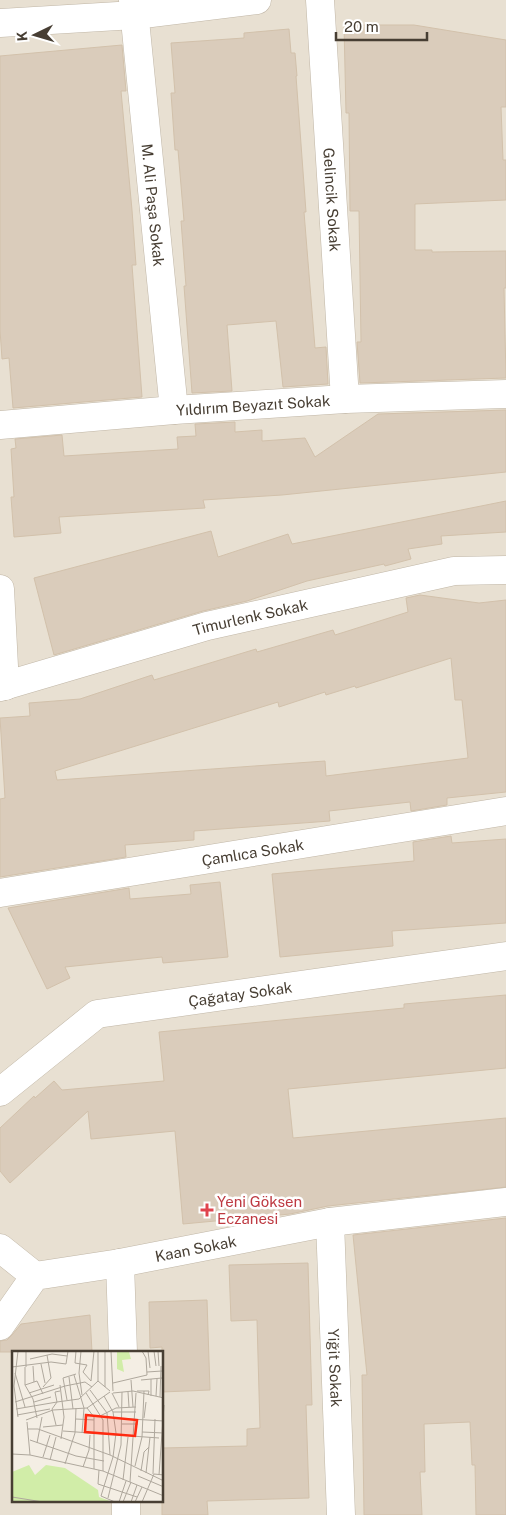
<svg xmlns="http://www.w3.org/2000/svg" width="506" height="1515" font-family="'Public Sans',sans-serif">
  <rect width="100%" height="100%" fill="#f4eee4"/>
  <path fill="#e8e0d2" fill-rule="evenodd" d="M 0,0 L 506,0 L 506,1515 L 0,1515 ZM 14,1352 L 162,1352 L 162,1501 L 14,1501 Z"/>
  <g fill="#daccbb" stroke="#d2c1ab" fill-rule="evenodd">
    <path d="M 344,25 L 414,25 L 506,40 L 506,107 L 501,107 L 503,160 L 506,160 L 506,200 L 415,204 L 415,250 L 432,250 L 432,252 L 506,251 L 506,288 L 504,288 L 506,378 L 360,383 L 357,342 L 361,342 L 359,211 L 350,211 L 349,113 L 346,113 Z"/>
    <path d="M 289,29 L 291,53 L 295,53 L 297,76 L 296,76 L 306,212 L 304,212 L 315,348 L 326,347 L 328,384 L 283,387 L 276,321 L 227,325 L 232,391 L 192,393 L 184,286 L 186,286 L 181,221 L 184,221 L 178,150 L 175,150 L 171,93 L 175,93 L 171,43 L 244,38 L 244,33 Z"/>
    <path d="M 122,45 L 126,91 L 121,91 L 132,210 L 136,265 L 132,265 L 142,397 L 13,408 L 9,358 L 2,359 L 0,330 L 0,56 Z"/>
    <path d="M 506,410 L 506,472 L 282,495 L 203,500 L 205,508 L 59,517 L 61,533 L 14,537 L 11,497 L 14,497 L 11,449 L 16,448 L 15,439 L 62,435 L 64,456 L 178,449 L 177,437 L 196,436 L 195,424 L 235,422 L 235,432 L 262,430 L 262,441 L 305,438 L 315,457 L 378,414 Z"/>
    <path d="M 506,501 L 506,532 L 441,536 L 442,544 L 408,549 L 411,559 L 385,566 L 384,564 L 307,581 L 247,601 L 203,611 L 54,655 L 34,578 L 211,531 L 218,557 L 288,534 L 292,544 Z"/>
    <path d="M 420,595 L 479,603 L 506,600 L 506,792 L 447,798 L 447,805 L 411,811 L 410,802 L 329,811 L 330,821 L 194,831 L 194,840 L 125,845 L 126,857 L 0,877 L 0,799 L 5,798 L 0,718 L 30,716 L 29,703 L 80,699 L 152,675 L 154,680 L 256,649 L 257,652 L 333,630 L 335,635 L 408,612 L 406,598 ZM 451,658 L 455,700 L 462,700 L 468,758 L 326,776 L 325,761 L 57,780 L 55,771 L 278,702 L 279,707 L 325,692 L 326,695 L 355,686 L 356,688 Z"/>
    <path d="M 451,836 L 452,843 L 506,839 L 506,923 L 392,931 L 393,946 L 280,957 L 272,874 L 414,861 L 413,842 Z"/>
    <path d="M 220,882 L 228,957 L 163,963 L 162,957 L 65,967 L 70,978 L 47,989 L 8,908 L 129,888 L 130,899 L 191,894 L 190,885 Z"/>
    <path d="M 506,995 L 506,1068 L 288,1089 L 293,1138 L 506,1118 L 506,1187 L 328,1206 L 290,1214 L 183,1224 L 175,1131 L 91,1139 L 88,1111 L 10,1183 L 0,1171 L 0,1128 L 34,1096 L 35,1098 L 54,1081 L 62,1090 L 164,1081 L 159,1032 L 404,1008 L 404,1004 Z"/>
    <path d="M 506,1218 L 506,1515 L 476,1515 L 475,1465 L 472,1465 L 470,1422 L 424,1424 L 425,1472 L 420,1472 L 422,1515 L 364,1515 L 362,1375 L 367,1375 L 353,1235 Z"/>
    <path d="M 308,1263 L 312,1405 L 306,1405 L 309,1498 L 207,1501 L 208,1515 L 162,1515 L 162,1448 L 247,1446 L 247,1429 L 260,1428 L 257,1320 L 231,1321 L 229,1265 Z"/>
    <path d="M 207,1300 L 210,1390 L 162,1392 L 162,1347 L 150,1348 L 149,1302 Z"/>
    <path d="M 90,1315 L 92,1352 L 0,1352 L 0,1341 L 7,1340 L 12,1335 L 21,1324 Z"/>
  </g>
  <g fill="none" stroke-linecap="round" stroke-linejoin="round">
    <g stroke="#c0b6a6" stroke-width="29">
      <g id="street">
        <path id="s1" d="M 133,0 L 174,410"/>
        <path id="s2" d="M 320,0 L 345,399"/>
        <path d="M 0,23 L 135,15 L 257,0"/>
        <path id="s3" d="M 0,425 L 174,410 L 345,399 L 506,394"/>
        <path d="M 0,589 L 5,686"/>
        <path id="s4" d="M 0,687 L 207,626 L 454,571 L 506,570"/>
        <path id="s5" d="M 0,893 L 506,811"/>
        <path id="s6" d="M 0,1092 L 97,1014 L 506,956"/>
        <path id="s7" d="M 330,1222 L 341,1515"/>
        <path d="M 0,1248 L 35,1276"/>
        <path d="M 120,1263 L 123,1352"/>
        <path id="s8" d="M 0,1326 L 35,1276 L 120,1263 L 330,1222 L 506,1202"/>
        <path d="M 126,1501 L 126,1515"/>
      </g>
    </g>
    <use href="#street" stroke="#fff" stroke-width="28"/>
  </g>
  <path fill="#e0444e" stroke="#fff" stroke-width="2" d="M204.5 1202.5h5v5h5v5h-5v5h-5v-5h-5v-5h5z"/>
  <g text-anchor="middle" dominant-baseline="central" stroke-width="5" stroke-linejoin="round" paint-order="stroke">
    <g font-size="15" fill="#473e33" stroke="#fff">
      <text stroke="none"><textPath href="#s2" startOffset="200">Gelincik Sokak</textPath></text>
      <text stroke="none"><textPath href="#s1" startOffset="206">M. Ali Paşa Sokak</textPath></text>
      <text stroke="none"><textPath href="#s3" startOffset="254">Yıldırım Beyazıt Sokak</textPath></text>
      <text stroke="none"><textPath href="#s4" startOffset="260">Timurlenk Sokak</textPath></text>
      <text stroke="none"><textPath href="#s5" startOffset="256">Çamlıca Sokak</textPath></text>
      <text stroke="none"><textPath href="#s6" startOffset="269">Çağatay Sokak</textPath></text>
      <text stroke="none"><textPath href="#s8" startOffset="224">Kaan Sokak</textPath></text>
      <text stroke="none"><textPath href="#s7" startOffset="146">Yiğit Sokak</textPath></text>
    </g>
    <g font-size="15" fill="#be3a42" stroke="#fff" text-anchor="start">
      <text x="217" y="1201">Yeni Göksen<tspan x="217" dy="17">Eczanesi</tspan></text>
    </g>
  </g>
  <g transform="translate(12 1351)">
    <rect width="151" height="151" fill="#f4eee4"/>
    <path d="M 105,1 L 117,1 L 119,8 L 110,9 L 112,21 L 105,18 ZM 17,114 L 23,124 L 34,114 L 53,117 L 86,139 L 87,146 L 98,150 L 0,151 L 0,121 Z" fill="#d1eda8"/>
    <path fill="none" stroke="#afa89d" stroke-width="1" d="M 14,0 L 14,16M 64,0 L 63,12 L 75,14 L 71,21 L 79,30 L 82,0M 69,0 L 67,22 L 70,44M 93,0 L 93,36M 99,0 L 101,40M 136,0 L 138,17M 142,0 L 144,15M 146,0 L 147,15M 18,8 L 40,3 L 55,5M 29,13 L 33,32M 21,15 L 22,31M 0,16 L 39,11 L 54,13 L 56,0M 13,16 L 13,34 L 21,48 L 25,67M 135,21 L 150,20M 3,22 L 13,56M 62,24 L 72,57 L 70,82M 57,26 L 61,58M 119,29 L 121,56M 129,29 L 150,27M 86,30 L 98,40M 101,32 L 135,24 L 134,7 L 130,0M 13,34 L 25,30 L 31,43M 48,34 L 52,66 L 49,88M 31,36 L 39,27 L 35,4M 78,39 L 95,62 L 98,104M 125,40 L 137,40 L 136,44M 116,41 L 117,56M 17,42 L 42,34M 74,42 L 91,69 L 91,120M 100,42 L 107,56M 101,42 L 121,40 L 152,47M 92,45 L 101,61 L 104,82 L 101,106 L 89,145 L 103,151M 139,45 L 139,28M 144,45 L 145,28M 148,46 L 149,15M 55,49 L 51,27 L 64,23M 3,51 L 53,35 L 73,31 L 80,36M 22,51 L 39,46M 75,57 L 82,66 L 82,118M 4,58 L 45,51 L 43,41 L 48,40M 40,58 L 45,51 L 67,48 L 86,30 L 86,0M 40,58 L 44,74M 101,61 L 124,61M 5,64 L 38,58M 88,65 L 104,57 L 124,56M 6,66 L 2,35 L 6,0M 102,67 L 152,70M 132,67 L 134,51M 64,68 L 82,69M 14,69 L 41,59 L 75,57 L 98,41M 15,71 L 18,104M 110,73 L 126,73M 31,76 L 51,74M 16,78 L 26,78 L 98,104 L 152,130M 51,80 L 147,87M 130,81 L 152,82M 18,89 L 64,105 L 92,110M 25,92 L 30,66M 0,103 L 18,104 L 91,120 L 152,145M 31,106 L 38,84M 38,109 L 44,86M 53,113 L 63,82 L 64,57M 123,115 L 130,86 L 132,40M 71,116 L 77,99 L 78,84M 87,119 L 86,133 L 125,146M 129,120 L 132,101 L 137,96M 134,122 L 138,86M 141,123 L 143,68M 147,124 L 152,54M 126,125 L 152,136M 111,129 L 116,86M 118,131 L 124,42M 0,146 L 31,151M 96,147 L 109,94 L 110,41M 107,151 L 114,130M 111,151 L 119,131M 119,151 L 125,134M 123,151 L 130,136M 130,151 L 142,123 L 152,124"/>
    <path fill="#ff2a10" fill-opacity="0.15" stroke="#ff2a10" stroke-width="2.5" d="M 74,64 L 125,69 L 123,85 L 73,81 Z"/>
    <rect width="151" height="151" fill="none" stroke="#473e33" stroke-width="2.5"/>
  </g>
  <g transform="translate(35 35) rotate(265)" stroke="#ffffff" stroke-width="4" paint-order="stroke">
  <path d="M0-4L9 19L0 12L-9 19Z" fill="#473e33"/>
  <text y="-8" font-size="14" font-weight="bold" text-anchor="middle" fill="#473e33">K</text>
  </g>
  <path d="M336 32v8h91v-8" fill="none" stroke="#473e33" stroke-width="2.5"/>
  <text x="344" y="32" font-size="15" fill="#473e33" stroke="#ffffff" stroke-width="4" paint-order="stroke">20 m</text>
</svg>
